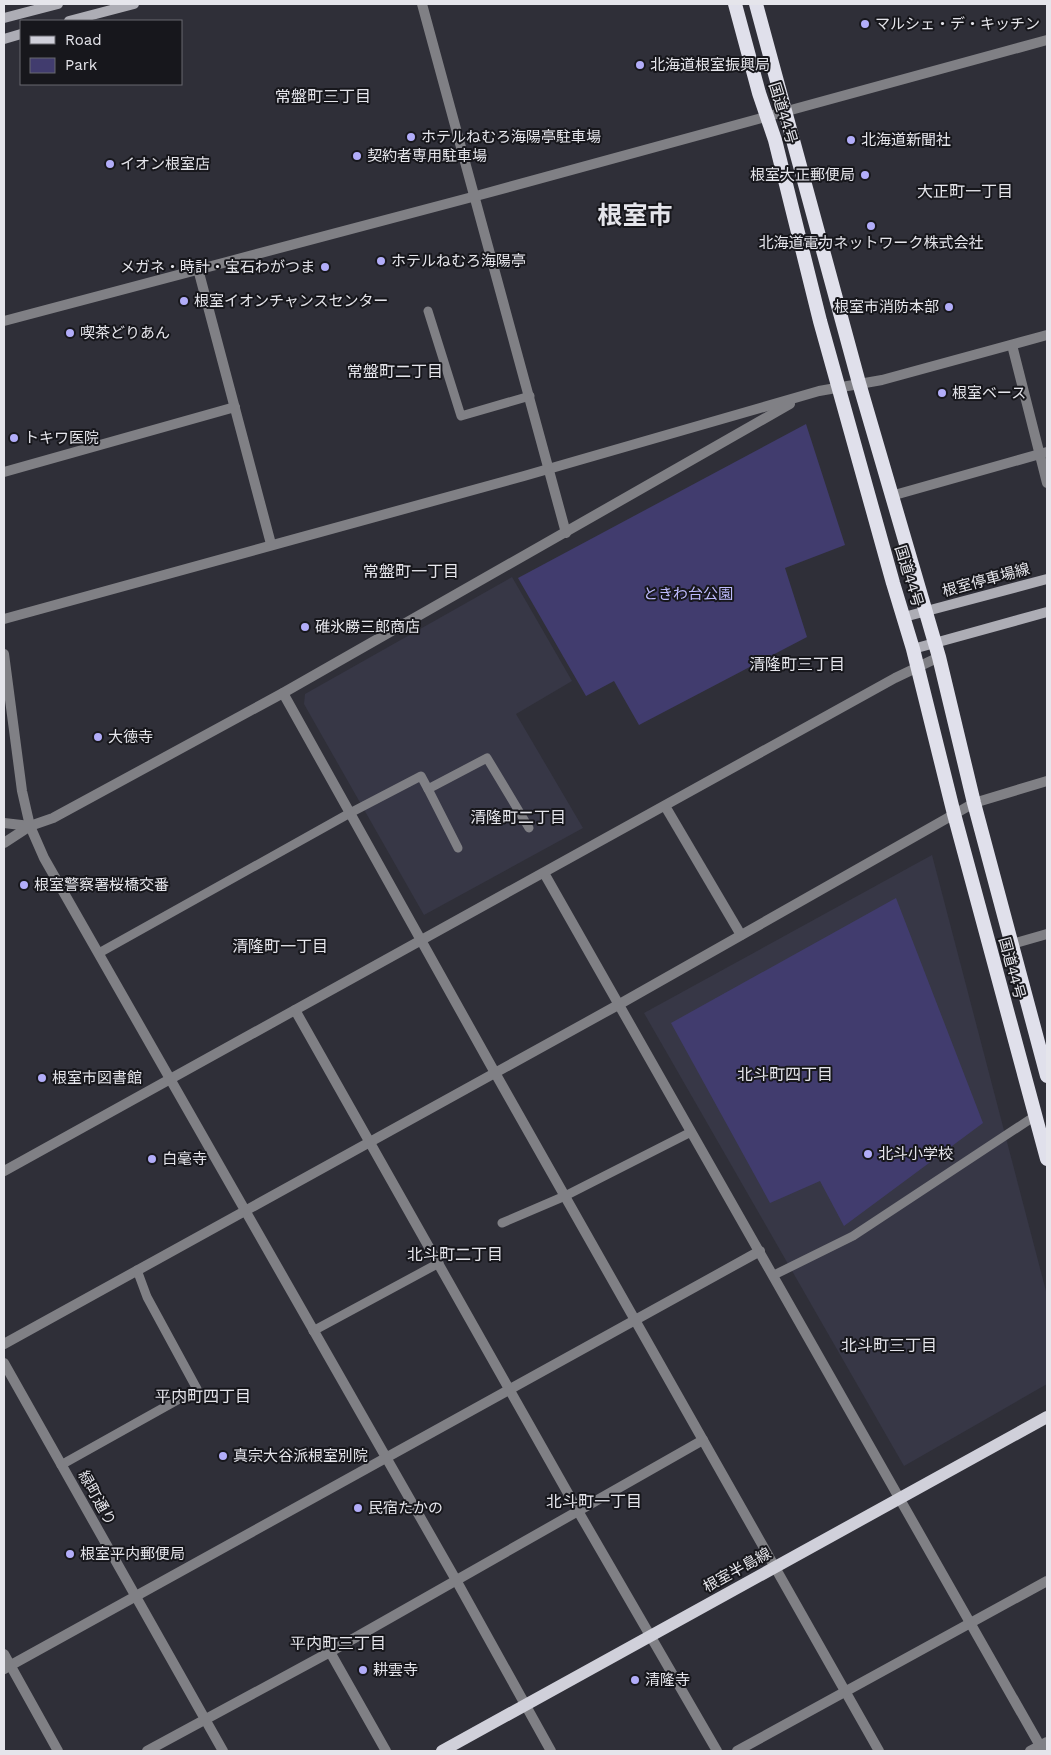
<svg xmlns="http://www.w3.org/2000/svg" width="1051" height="1755" font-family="'Work Sans','Noto Sans JP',sans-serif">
  <rect width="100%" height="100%" fill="#2f2f38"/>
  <g fill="#373746">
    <path d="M 512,577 L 572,681 L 516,714 L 583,828 L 424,915 L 304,704 L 305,694 Z"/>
    <path d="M 932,855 L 1047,1295 L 1047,1384 L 904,1466 L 644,1013 Z"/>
  </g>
  <g fill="#413c6e">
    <path d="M 806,424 L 845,545 L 785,568 L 807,637 L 639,725 L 614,681 L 586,696 L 518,578 Z"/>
    <path d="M 896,898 L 983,1123 L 844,1226 L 820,1181 L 770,1203 L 671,1023 Z"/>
  </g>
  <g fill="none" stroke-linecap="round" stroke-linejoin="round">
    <g stroke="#808085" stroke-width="9">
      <path d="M 428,311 L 461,416 L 530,396"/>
      <path d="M 428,789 L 458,848"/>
      <path d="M 99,953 L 350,813 L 421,776 L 428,789 L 487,758 L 529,828"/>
      <path d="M 502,1223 L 565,1196 L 691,1132"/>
      <path d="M 774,1275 L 853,1236 L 1035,1116"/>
      <path d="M 313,1331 L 439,1263"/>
      <path d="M 61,1465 L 197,1389 L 147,1297 L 137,1270"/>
    </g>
    <g stroke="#808085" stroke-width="10">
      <path d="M 422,4 L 566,533"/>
      <path d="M 198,269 L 271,544"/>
      <path d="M 4,321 L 476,196 L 1047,40"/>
      <path d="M 1012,345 L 1047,483"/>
      <path d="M 4,472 L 235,407"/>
      <path d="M 891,496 L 1047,452"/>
      <path d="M 665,806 L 741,935"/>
      <path d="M 544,873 L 1043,1751"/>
      <path d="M 1012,944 L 1047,934"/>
      <path d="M 295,1010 L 578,1511 L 717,1751"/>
      <path d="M 4,1171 L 895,678 L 939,657"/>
      <path d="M 330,1652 L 386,1751"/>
      <path d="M 4,1654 L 58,1751"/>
      <path d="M 147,1751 L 330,1652 L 703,1440"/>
      <path d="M 737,1751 L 1047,1581"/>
      <path d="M 1030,1751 L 1047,1742"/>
    </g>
    <g stroke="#808085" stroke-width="10">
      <path d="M 4,619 L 524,476 L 819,391 L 882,380 L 1047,335"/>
      <path d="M 4,654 L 22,791 L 30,826 L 44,858 L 456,1580 L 551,1751"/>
      <path d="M 283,693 L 494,1071 L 879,1751"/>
      <path d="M 4,823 L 30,826"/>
      <path d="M 4,843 L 30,826 L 53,818 L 283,693 L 790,404"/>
      <path d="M 4,1344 L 618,1005 L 974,803 L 1047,781"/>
      <path d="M 4,1363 L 223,1751"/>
      <path d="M 4,1669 L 760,1251"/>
    </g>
    <g stroke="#adadb5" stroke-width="10">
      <path d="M 4,18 L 58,4"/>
      <path d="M 69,21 L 134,4"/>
      <path d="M 4,39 L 21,34"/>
      <path d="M 904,617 L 1047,579"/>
      <path d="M 913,649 L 1047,612"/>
    </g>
    <path stroke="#d0d0da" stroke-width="12" d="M 442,1751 L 1047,1417"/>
    <g stroke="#e0e0eb" stroke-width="14">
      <path d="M 735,4 L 759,93 L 775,140 L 820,321 L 893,583 L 913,649 L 954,814 L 1047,1159"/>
      <path d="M 756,4 L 859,383 L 939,657 L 974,803 L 1047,1076"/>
    </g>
  </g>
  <g fill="#b2adf9" stroke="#17171c" stroke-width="2">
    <circle cx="865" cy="24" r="5"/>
    <circle cx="640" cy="65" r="5"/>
    <circle cx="411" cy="137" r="5"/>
    <circle cx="851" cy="140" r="5"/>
    <circle cx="357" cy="156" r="5"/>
    <circle cx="110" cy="164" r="5"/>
    <circle cx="865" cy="175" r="5"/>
    <circle cx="871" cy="226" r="5"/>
    <circle cx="381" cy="261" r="5"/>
    <circle cx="325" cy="267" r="5"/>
    <circle cx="184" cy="301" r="5"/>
    <circle cx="949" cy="307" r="5"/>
    <circle cx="70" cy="333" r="5"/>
    <circle cx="942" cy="393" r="5"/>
    <circle cx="14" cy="438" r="5"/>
    <circle cx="305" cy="627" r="5"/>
    <circle cx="98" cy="737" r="5"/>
    <circle cx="24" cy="885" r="5"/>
    <circle cx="42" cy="1078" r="5"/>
    <circle cx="868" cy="1154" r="5"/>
    <circle cx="152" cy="1159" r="5"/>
    <circle cx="223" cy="1456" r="5"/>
    <circle cx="358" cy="1508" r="5"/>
    <circle cx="70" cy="1554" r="5"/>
    <circle cx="363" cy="1670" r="5"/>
    <circle cx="635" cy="1680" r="5"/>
  </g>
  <g text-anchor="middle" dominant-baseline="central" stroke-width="4" stroke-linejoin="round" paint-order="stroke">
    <g font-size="15" fill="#e5e5eb" stroke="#17171c" text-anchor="start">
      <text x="875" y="24">マルシェ・デ・キッチン</text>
      <text x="650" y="65">北海道根室振興局</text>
      <text x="421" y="137">ホテルねむろ海陽亭駐車場</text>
      <text x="861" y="140">北海道新聞社</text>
      <text x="367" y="156">契約者専用駐車場</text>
      <text x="120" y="164">イオン根室店</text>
      <text x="855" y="175" text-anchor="end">根室大正郵便局</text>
      <text x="871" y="243" text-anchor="middle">北海道電力ネットワーク株式会社</text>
      <text x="391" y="261">ホテルねむろ海陽亭</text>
      <text x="315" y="267" text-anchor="end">メガネ・時計・宝石わがつま</text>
      <text x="194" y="301">根室イオンチャンスセンター</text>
      <text x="939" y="307" text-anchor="end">根室市消防本部</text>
      <text x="80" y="333">喫茶どりあん</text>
      <text x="952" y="393">根室ベース</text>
      <text x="24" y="438">トキワ医院</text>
      <text x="315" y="627">碓氷勝三郎商店</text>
      <text x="108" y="737">大徳寺</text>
      <text x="34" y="885">根室警察署桜橋交番</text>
      <text x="52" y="1078">根室市図書館</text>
      <text x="878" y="1154">北斗小学校</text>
      <text x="162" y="1159">白毫寺</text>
      <text x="233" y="1456">真宗大谷派根室別院</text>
      <text x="368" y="1508">民宿たかの</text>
      <text x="80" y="1554">根室平内郵便局</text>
      <text x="373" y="1670">耕雲寺</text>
      <text x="645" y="1680">清隆寺</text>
    </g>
    <g font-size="15" fill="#e5e5eb" stroke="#17171c">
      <text transform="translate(783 113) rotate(73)">国道44号</text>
      <text transform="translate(909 576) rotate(73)">国道44号</text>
      <text transform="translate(986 580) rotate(-15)">根室停車場線</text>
      <text transform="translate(1012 968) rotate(75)">国道44号</text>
      <text transform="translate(97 1498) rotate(61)">緑町通り</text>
      <text transform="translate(737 1570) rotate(-29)">根室半島線</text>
    </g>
    <g font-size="15" fill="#bebbfd" stroke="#17171c">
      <text x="688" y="594">ときわ台公園</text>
    </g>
    <g font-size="16" fill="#e5e5eb" stroke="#17171c">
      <text x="323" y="96">常盤町三丁目</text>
      <text x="965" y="191">大正町一丁目</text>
      <text x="395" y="371">常盤町二丁目</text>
      <text x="411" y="571">常盤町一丁目</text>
      <text x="797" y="664">清隆町三丁目</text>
      <text x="518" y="817">清隆町二丁目</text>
      <text x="280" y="946">清隆町一丁目</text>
      <text x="785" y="1074">北斗町四丁目</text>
      <text x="455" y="1254">北斗町二丁目</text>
      <text x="889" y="1345">北斗町三丁目</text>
      <text x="203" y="1396">平内町四丁目</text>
      <text x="594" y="1501">北斗町一丁目</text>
      <text x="338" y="1643">平内町三丁目</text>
    </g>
    <g font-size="25" font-weight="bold" fill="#e5e5eb" stroke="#17171c">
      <text x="635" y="215">根室市</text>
    </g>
  </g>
  <rect width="1051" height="1755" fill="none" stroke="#e5e5eb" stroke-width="10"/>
  <rect x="20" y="20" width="162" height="65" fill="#17171c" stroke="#69696f"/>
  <rect x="30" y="36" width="25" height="8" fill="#d0d0da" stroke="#69696f"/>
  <text x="65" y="45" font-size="15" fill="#e5e5eb">Road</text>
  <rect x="30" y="58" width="25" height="15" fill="#413c6e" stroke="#69696f"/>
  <text x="65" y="70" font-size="15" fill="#e5e5eb">Park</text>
</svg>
